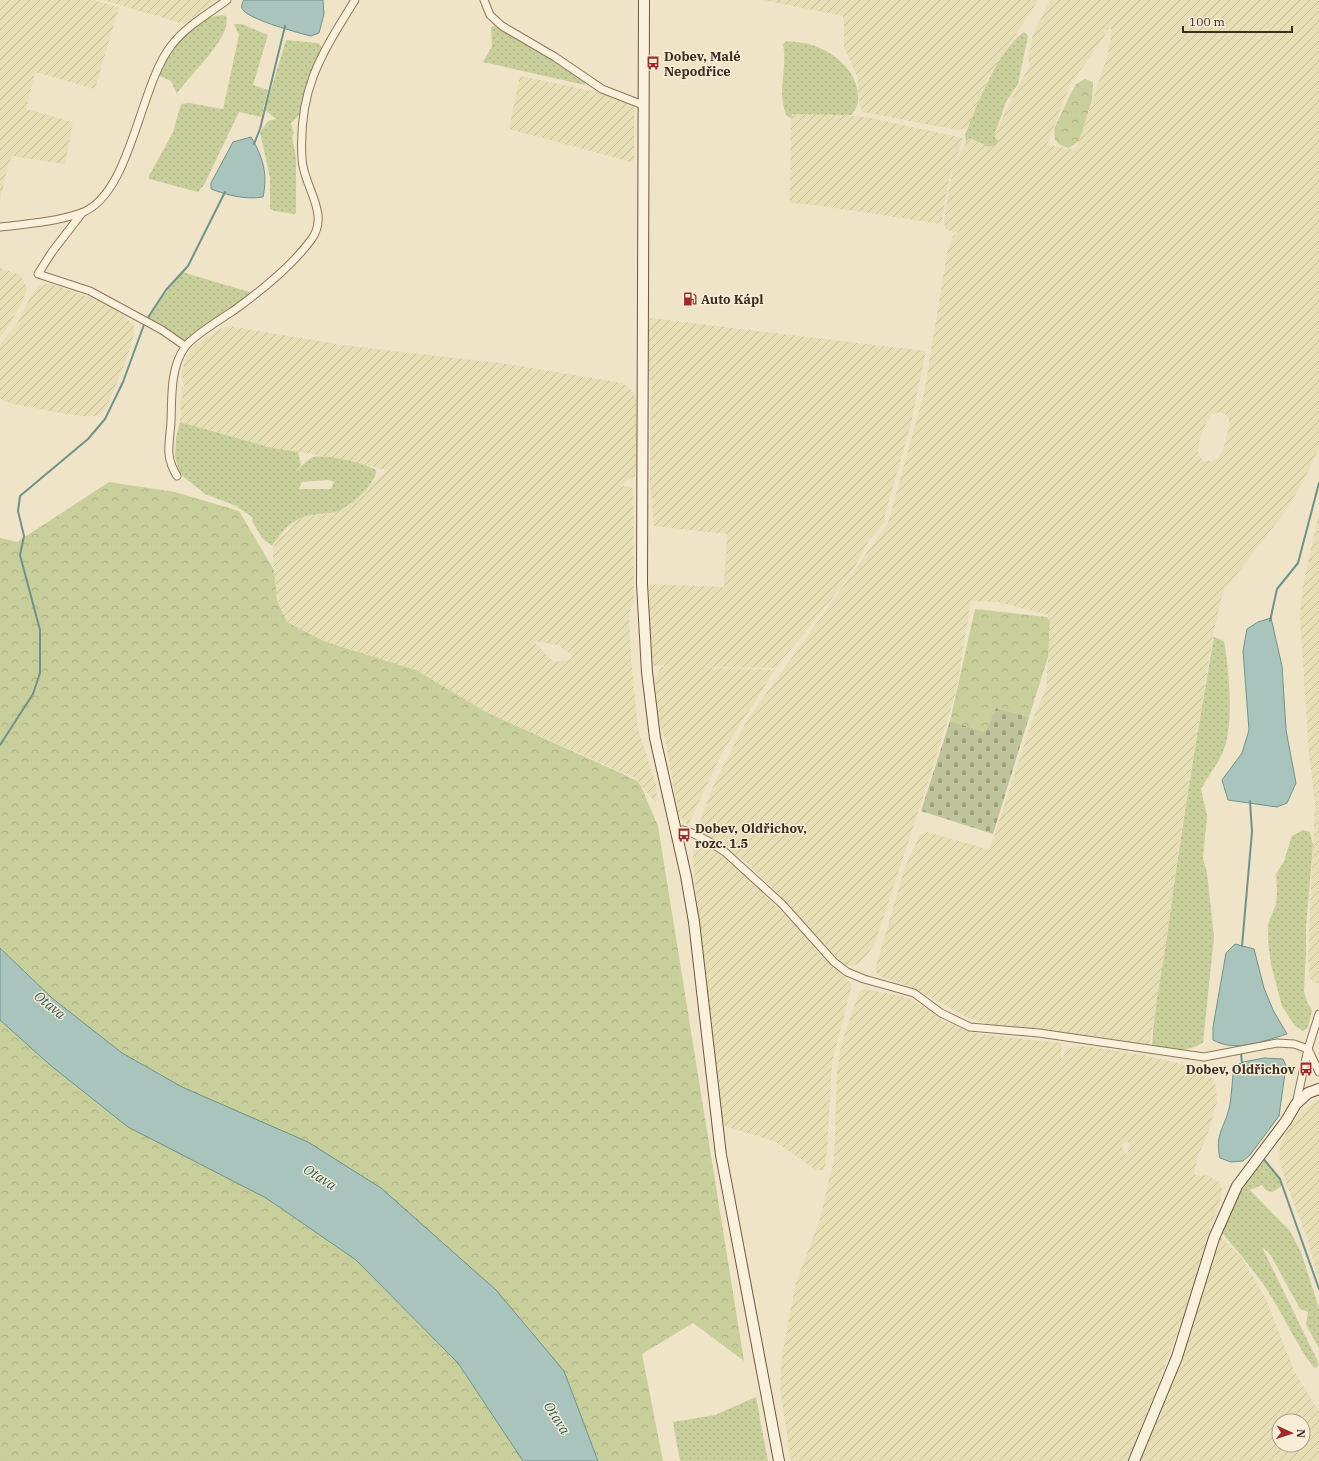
<svg xmlns="http://www.w3.org/2000/svg" width="1319" height="1461" font-family="'IBM Plex Serif',serif">
  <defs>
    <pattern id="farmland-furrows" width="10" height="10" patternUnits="userSpaceOnUse"><rect width="10" height="10" fill="#e6deb5"/><path d="M-1 1l2-2M0 10L10 0M9 11l2-2" fill="none" stroke="#c6bf9b"/></pattern>
    <pattern id="grass-dots" width="8" height="8" patternUnits="userSpaceOnUse"><rect width="8" height="8" fill="#c9cf9b"/><path d="M2 2h.1M6 6h.1" fill="none" stroke="#aeb285" stroke-width="1.8" stroke-linecap="round"/></pattern>
    <pattern id="forest-crowns" width="20" height="18" patternUnits="userSpaceOnUse"><rect width="20" height="18" fill="#c9cf9b"/><path d="M2 6a3 3 0 1 1 6 0M12 15a3 3 0 1 1 6 0" fill="none" stroke="#aeb285"/></pattern>
    <pattern id="cemetery-stones" width="16" height="16" patternUnits="userSpaceOnUse"><rect width="16" height="16" fill="#bfc49a"/><path d="M2 7V4a2 2 0 0 1 4 0v3zM10 15v-3a2 2 0 0 1 4 0v3z" fill="#9ca07d"/></pattern>
  </defs>
  <rect width="100%" height="100%" fill="#f0e4c8"/>
  <g fill="url(#farmland-furrows)" fill-rule="evenodd">
    <path d="M 0,0 L 93,0 L 119,7 L 95,89 L 35,72 L 26,109 L 73,122 L 65,164 L 12,156 L 8,165 L 0,201 Z"/>
    <path d="M 103,0 L 217,0 L 184,24 Z"/>
    <path d="M 763,0 L 1038,0 L 989,76 L 971,124 L 964,129 L 957,130 L 863,112 L 860,106 L 857,76 L 844,47 L 844,20 L 843,16 Z"/>
    <path d="M 1050,0 L 1319,0 L 1319,448 L 1303,482 L 1284,513 L 1223,592 L 1214,630 L 1179,845 L 1161,979 L 1149,1046 L 1098,1037 L 995,1026 L 969,1018 L 911,987 L 882,977 L 876,972 L 876,966 L 905,867 L 920,835 L 927,832 L 987,849 L 990,848 L 1032,721 L 1046,689 L 1049,642 L 1050,620 L 1047,615 L 998,602 L 971,601 L 956,692 L 933,767 L 876,940 L 868,954 L 858,964 L 850,966 L 844,965 L 790,906 L 747,863 L 701,831 L 699,825 L 713,786 L 746,722 L 888,523 L 924,393 L 947,253 L 953,236 L 959,233 L 946,230 L 944,223 L 948,193 L 954,165 L 968,139 L 974,139 L 989,147 L 995,145 L 997,140 L 994,136 L 1013,96 L 1030,65 L 1028,57 L 1033,35 ZM 1110,28 L 1112,31 L 1107,57 L 1077,146 L 1073,149 L 1047,145 L 1070,85 ZM 1219,412 L 1227,415 L 1230,423 L 1223,450 L 1217,459 L 1210,461 L 1203,461 L 1198,453 L 1200,437 L 1210,415 Z"/>
    <path d="M 520,76 L 606,94 L 634,105 L 634,160 L 631,162 L 509,129 Z"/>
    <path d="M 791,114 L 836,114 L 870,118 L 963,138 L 949,180 L 941,224 L 815,205 L 790,203 Z"/>
    <path d="M 0,268 L 20,275 L 27,288 L 22,302 L 8,327 L 0,337 Z"/>
    <path d="M 51,284 L 92,298 L 116,310 L 134,325 L 134,334 L 126,361 L 105,411 L 97,416 L 79,416 L 13,404 L 0,399 L 0,345 L 18,322 L 30,298 L 39,285 Z"/>
    <path d="M 650,318 L 926,351 L 911,423 L 885,515 L 885,522 L 869,540 L 857,563 L 841,587 L 776,668 L 693,667 L 775,670 L 723,751 L 688,825 L 683,821 L 678,812 L 666,742 L 659,721 L 655,679 L 661,667 L 674,666 L 651,666 L 648,584 L 724,587 L 727,534 L 654,526 L 650,482 L 651,385 L 646,349 Z"/>
    <path d="M 230,326 L 342,345 L 500,363 L 623,383 L 628,387 L 634,393 L 636,404 L 636,468 L 635,476 L 620,485 L 633,488 L 634,602 L 629,613 L 631,658 L 638,729 L 656,785 L 657,800 L 656,803 L 635,778 L 486,712 L 416,670 L 326,642 L 287,622 L 277,601 L 273,561 L 273,547 L 279,536 L 288,531 L 295,521 L 305,517 L 335,512 L 347,507 L 387,470 L 313,454 L 268,447 L 180,422 L 182,387 L 186,390 L 182,381 L 182,371 L 186,358 L 195,345 L 220,329 ZM 533,641 L 559,645 L 572,656 L 569,660 L 554,662 Z"/>
    <path d="M 1319,513 L 1319,983 L 1313,983 L 1309,975 L 1308,954 L 1315,803 L 1309,755 L 1300,616 L 1303,585 Z"/>
    <path d="M 696,844 L 701,844 L 711,848 L 732,865 L 767,897 L 801,932 L 817,952 L 852,984 L 832,1063 L 827,1150 L 825,1167 L 823,1170 L 816,1170 L 776,1142 L 725,1126 L 722,1118 L 694,874 L 693,849 Z"/>
    <path d="M 864,989 L 906,997 L 924,1006 L 943,1021 L 978,1034 L 1061,1043 L 1062,1060 L 1065,1051 L 1069,1048 L 1084,1046 L 1143,1055 L 1203,1069 L 1212,1078 L 1216,1086 L 1217,1102 L 1208,1133 L 1198,1156 L 1194,1174 L 1200,1176 L 1207,1175 L 1220,1182 L 1222,1191 L 1220,1202 L 1212,1222 L 1194,1288 L 1129,1461 L 791,1461 L 780,1388 L 782,1356 L 796,1282 L 820,1219 L 834,1159 L 837,1072 L 841,1045 L 859,992 ZM 1127,1141 L 1129,1144 L 1127,1155 L 1123,1150 L 1122,1145 Z"/>
    <path d="M 1319,1099 L 1319,1281 L 1306,1235 L 1286,1183 L 1279,1158 L 1280,1145 L 1287,1131 L 1300,1112 Z"/>
    <path d="M 1220,1237 L 1241,1257 L 1266,1299 L 1294,1371 L 1319,1412 L 1319,1461 L 1139,1461 L 1180,1359 ZM 1279,1421 L 1303,1421 L 1303,1445 L 1279,1445 Z"/>
  </g>
  <g fill="url(#grass-dots)" fill-rule="evenodd">
    <path d="M 222,15 L 226,16 C 233,38 188,75 177,94 L 171,81 L 158,75 C 169,49 192,18 222,15 Z"/>
    <path d="M 234,24 L 242,24 L 268,35 L 253,85 L 268,90 L 261,117 L 239,112 L 204,185 L 198,192 L 149,179 L 149,176 L 173,132 L 181,104 L 189,103 L 223,109 L 239,35 Z"/>
    <path d="M 494,26 L 500,27 L 553,57 L 586,81 L 585,85 L 483,62 L 492,46 L 491,27 Z"/>
    <path d="M 1024,32 L 1028,36 L 1018,84 L 1006,102 L 994,136 L 998,141 L 995,145 L 989,147 L 970,138 L 966,142 L 965,135 C 978,104 996,52 1024,32 Z"/>
    <path d="M 286,40 L 317,43 L 320,44 L 322,48 L 308,80 L 300,114 L 291,123 L 294,133 L 292,137 L 296,158 L 296,213 L 294,214 L 275,211 L 270,209 L 270,178 L 260,132 L 268,121 L 276,119 L 265,110 Z"/>
    <path d="M 787,41 C 796,42 807,43 815,46 C 837,54 860,74 858,101 C 858,105 854,111 852,115 L 792,114 L 791,118 L 787,116 C 776,93 788,68 783,44 Z"/>
    <path d="M 182,272 L 253,293 L 184,343 L 168,329 L 146,319 Z"/>
    <path d="M 180,422 L 268,447 L 298,452 L 301,465 L 294,473 C 299,469 306,460 313,457 C 325,454 366,463 376,470 C 377,484 347,510 334,512 C 321,515 307,513 295,521 C 285,527 278,537 272,546 L 262,538 L 252,521 L 253,518 L 236,506 L 205,494 L 179,473 L 175,455 L 176,438 ZM 328,480 L 334,482 L 331,489 L 299,489 L 302,482 Z"/>
    <path d="M 1214,637 L 1224,641 C 1229,669 1234,722 1224,749 C 1219,763 1208,776 1201,789 L 1207,816 L 1203,858 L 1207,873 L 1214,937 L 1203,1043 C 1184,1053 1173,1050 1152,1046 C 1154,1007 1163,968 1168,929 C 1181,831 1197,734 1214,637 Z"/>
    <path d="M 1303,830 L 1310,832 L 1313,845 L 1306,927 L 1306,953 L 1304,991 L 1307,1002 L 1312,1010 L 1308,1028 L 1303,1031 L 1295,1026 L 1282,1006 L 1271,965 L 1268,941 L 1268,924 L 1276,904 L 1277,891 L 1276,874 L 1284,861 L 1292,836 Z"/>
    <path d="M 1263,1160 L 1274,1170 L 1282,1185 C 1275,1192 1269,1196 1262,1185 L 1250,1190 L 1290,1231 L 1301,1252 L 1319,1308 L 1319,1348 L 1306,1325 L 1308,1312 L 1300,1309 L 1270,1254 L 1262,1247 L 1319,1364 L 1317,1367 L 1314,1368 C 1298,1347 1287,1323 1274,1301 C 1259,1276 1240,1254 1221,1232 C 1232,1207 1243,1179 1263,1160 Z"/>
    <path d="M 756,1397 L 768,1461 L 680,1461 L 673,1422 L 715,1415 Z"/>
  </g>
  <g fill="url(#forest-crowns)">
    <path d="M 1085,79 L 1093,82 L 1092,100 L 1079,141 L 1069,148 L 1060,145 L 1055,140 L 1054,129 L 1070,95 L 1076,84 Z"/>
    <path d="M 109,482 L 175,492 L 239,511 L 274,570 L 277,601 L 287,622 L 326,642 L 416,670 L 486,712 L 625,775 L 637,781 L 641,786 L 658,826 L 744,1361 L 693,1323 L 642,1354 L 663,1461 L 598,1461 L 583,1421 L 182,1087 L 122,1053 L 52,998 L 0,948 L 0,538 L 17,542 Z"/>
    <path d="M 975,609 L 1047,617 L 1050,621 L 1048,657 L 1029,717 L 996,708 L 985,732 L 950,721 Z"/>
    <path d="M 0,1020 L 50,1065 L 128,1127 L 266,1198 L 356,1260 L 458,1363 L 523,1461 L 0,1461 Z"/>
  </g>
  <path fill="url(#cemetery-stones)" d="M 996,708 L 1029,717 L 993,834 L 921,811 L 950,721 L 985,732 Z"/>
  <g fill="#a9c4bc" stroke="#6f938a">
    <path d="M 244,0 L 323,0 L 324,14 L 319,33 L 311,36 L 303,34 C 289,30 253,20 244,11 C 240,8 242,3 244,0 Z"/>
    <path d="M 251,137 C 263,157 268,174 263,197 C 245,200 227,195 211,189 L 211,183 L 233,142 Z"/>
    <path d="M 1271,618 L 1282,666 L 1286,730 L 1296,783 L 1287,803 L 1277,807 L 1228,800 L 1222,780 L 1242,753 L 1249,730 L 1243,651 L 1247,629 L 1258,622 Z"/>
    <path d="M 1235,944 L 1254,949 L 1264,988 L 1273,1010 L 1287,1034 C 1263,1041 1237,1053 1213,1040 L 1213,1027 L 1226,953 Z"/>
    <path d="M 0,948 L 52,998 L 122,1053 L 182,1087 L 308,1142 L 381,1188 L 496,1290 L 564,1371 L 598,1461 L 523,1461 L 458,1363 L 356,1260 L 266,1198 L 128,1127 L 50,1065 L 0,1020 Z"/>
    <path d="M 1264,1058 L 1283,1059 L 1286,1066 L 1279,1116 L 1250,1155 L 1243,1161 L 1231,1162 L 1220,1158 C 1214,1134 1226,1126 1230,1104 C 1232,1092 1232,1080 1234,1067 L 1243,1062 Z"/>
  </g>
  <g fill="none" stroke-linecap="round" stroke-linejoin="round">
    <g stroke="#6f938a" stroke-width="2">
      <path d="M 254,144 L 260,129 L 285,26"/>
      <path d="M 1270,621 L 1277,589 L 1298,563 L 1319,483"/>
      <path d="M 0,745 L 33,694 L 40,673 L 40,630 L 20,555 L 24,536 L 18,511 L 20,496 L 88,439 L 105,419 L 123,382 L 145,322 L 166,290 L 188,266 L 225,192"/>
      <path d="M 1242,946 L 1252,832 L 1250,801"/>
      <path d="M 1241,1052 L 1242,1064"/>
      <path d="M 1262,1157 L 1280,1179 L 1319,1289"/>
    </g>
    <g stroke="#8d765c" stroke-width="9">
      <g id="street">
        <path d="M 484,0 L 490,15 L 502,26 L 555,57 L 602,89 L 643,105"/>
        <path d="M 82,213 L 52,252 L 38,274 L 90,291 L 162,330 L 185,346"/>
        <path d="M 0,227 C 26,224 55,222 81,213 C 131,195 139,87 171,46 C 186,26 207,15 227,0"/>
        <path d="M 177,476 C 164,455 170,443 171,421 C 172,397 170,368 185,347 C 191,338 222,318 233,311 C 261,291 291,267 311,240 C 331,214 303,186 302,159 C 298,90 320,56 355,0"/>
        <path d="M 676,831 L 683,830 L 692,833 L 708,841 L 725,852 L 782,904 L 834,962 L 847,972 L 864,979 L 914,993 L 941,1013 L 970,1027 L 1039,1033 L 1204,1057 L 1277,1043 L 1294,1044 L 1308,1049 L 1319,1072"/>
        <path d="M 1296,1104 L 1308,1049 L 1319,1014"/>
      </g>
    </g>
    <g stroke="#6f573f" stroke-width="12">
      <g id="secondary">
        <path d="M 644,0 L 642,584 L 647,672 L 655,738 L 686,876 L 694,922 L 721,1155 L 779,1461"/>
        <path d="M 1134,1461 L 1177,1357 L 1214,1238 L 1237,1186 L 1286,1121 L 1296,1104 L 1308,1093 L 1319,1089"/>
      </g>
    </g>
    <use href="#street" stroke="#faf1dc" stroke-width="7"/>
    <use href="#secondary" stroke="#faf1dc" stroke-width="10"/>
  </g>
  <defs>
    <g id="bus-bare" transform="scale(1.08)"><path d="M-5-6H5V4H4V6H2V4H-2V6H-4V4H-5ZM-3.5-4V0h7V-4ZM-3.5 1.2v1.5H-2V1.2ZM2 1.2v1.5H3.5V1.2Z" fill="#9e2a2b" stroke="#f7eed8" stroke-width="2.5" paint-order="stroke"/></g>
    <g id="fuel-bare" transform="scale(1.08)"><path d="M-5.5-6h7V0h2V4h1.3V-2.5L3-4.5l.8-.8L6-3V5H2.5V1h-1V6h-7ZM-4.2-4.7v3.2H.2V-4.7Z" fill="#9e2a2b" stroke="#f7eed8" stroke-width="2.5" paint-order="stroke"/></g>
  </defs>
  <g fill-rule="evenodd">
    <use href="#bus-bare" x="653" y="63"/>
    <use href="#fuel-bare" x="690" y="299"/>
    <use href="#bus-bare" x="684" y="835"/>
    <use href="#bus-bare" x="1306" y="1069"/>
  </g>
  <g text-anchor="middle" dominant-baseline="central" stroke-width="3" stroke-linejoin="round" paint-order="stroke">
    <g font-size="13" font-weight="bold" fill="#3d2e20" stroke="#f7eed8" text-anchor="start">
      <text x="664" y="56">Dobev, Malé<tspan x="664" dy="15">Nepodřice</tspan></text>
      <text x="701" y="299">Auto Kápl</text>
      <text x="695" y="828">Dobev, Oldřichov,<tspan x="695" dy="15">rozc. 1.5</tspan></text>
      <text x="1295" y="1069" text-anchor="end">Dobev, Oldřichov</text>
    </g>
    <g font-size="14" font-style="italic" fill="#2f5d5a" stroke="#f7eed8">
      <text transform="translate(50 1005) rotate(39)">Otava</text>
      <text transform="translate(320 1177) rotate(32)">Otava</text>
      <text transform="translate(557 1418) rotate(58)">Otava</text>
    </g>
  </g>
  <g transform="translate(1291 1433) rotate(93)"><circle r="19" fill="#f7eed8" stroke="#ada18e"/>
  <path d="M0-3L7 15L0 10L-7 15Z" fill="#9e2a2b"/>
  <text y="-6" font-size="11" font-weight="bold" text-anchor="middle" fill="#3d2e20">N</text>
  </g>
  <path d="M1183 26v6h109v-6" fill="none" stroke="#3d2e20" stroke-width="2"/>
  <text x="1189" y="26" font-size="12" fill="#3d2e20" stroke="#f7eed8" stroke-width="3" paint-order="stroke">100 m</text>
</svg>
